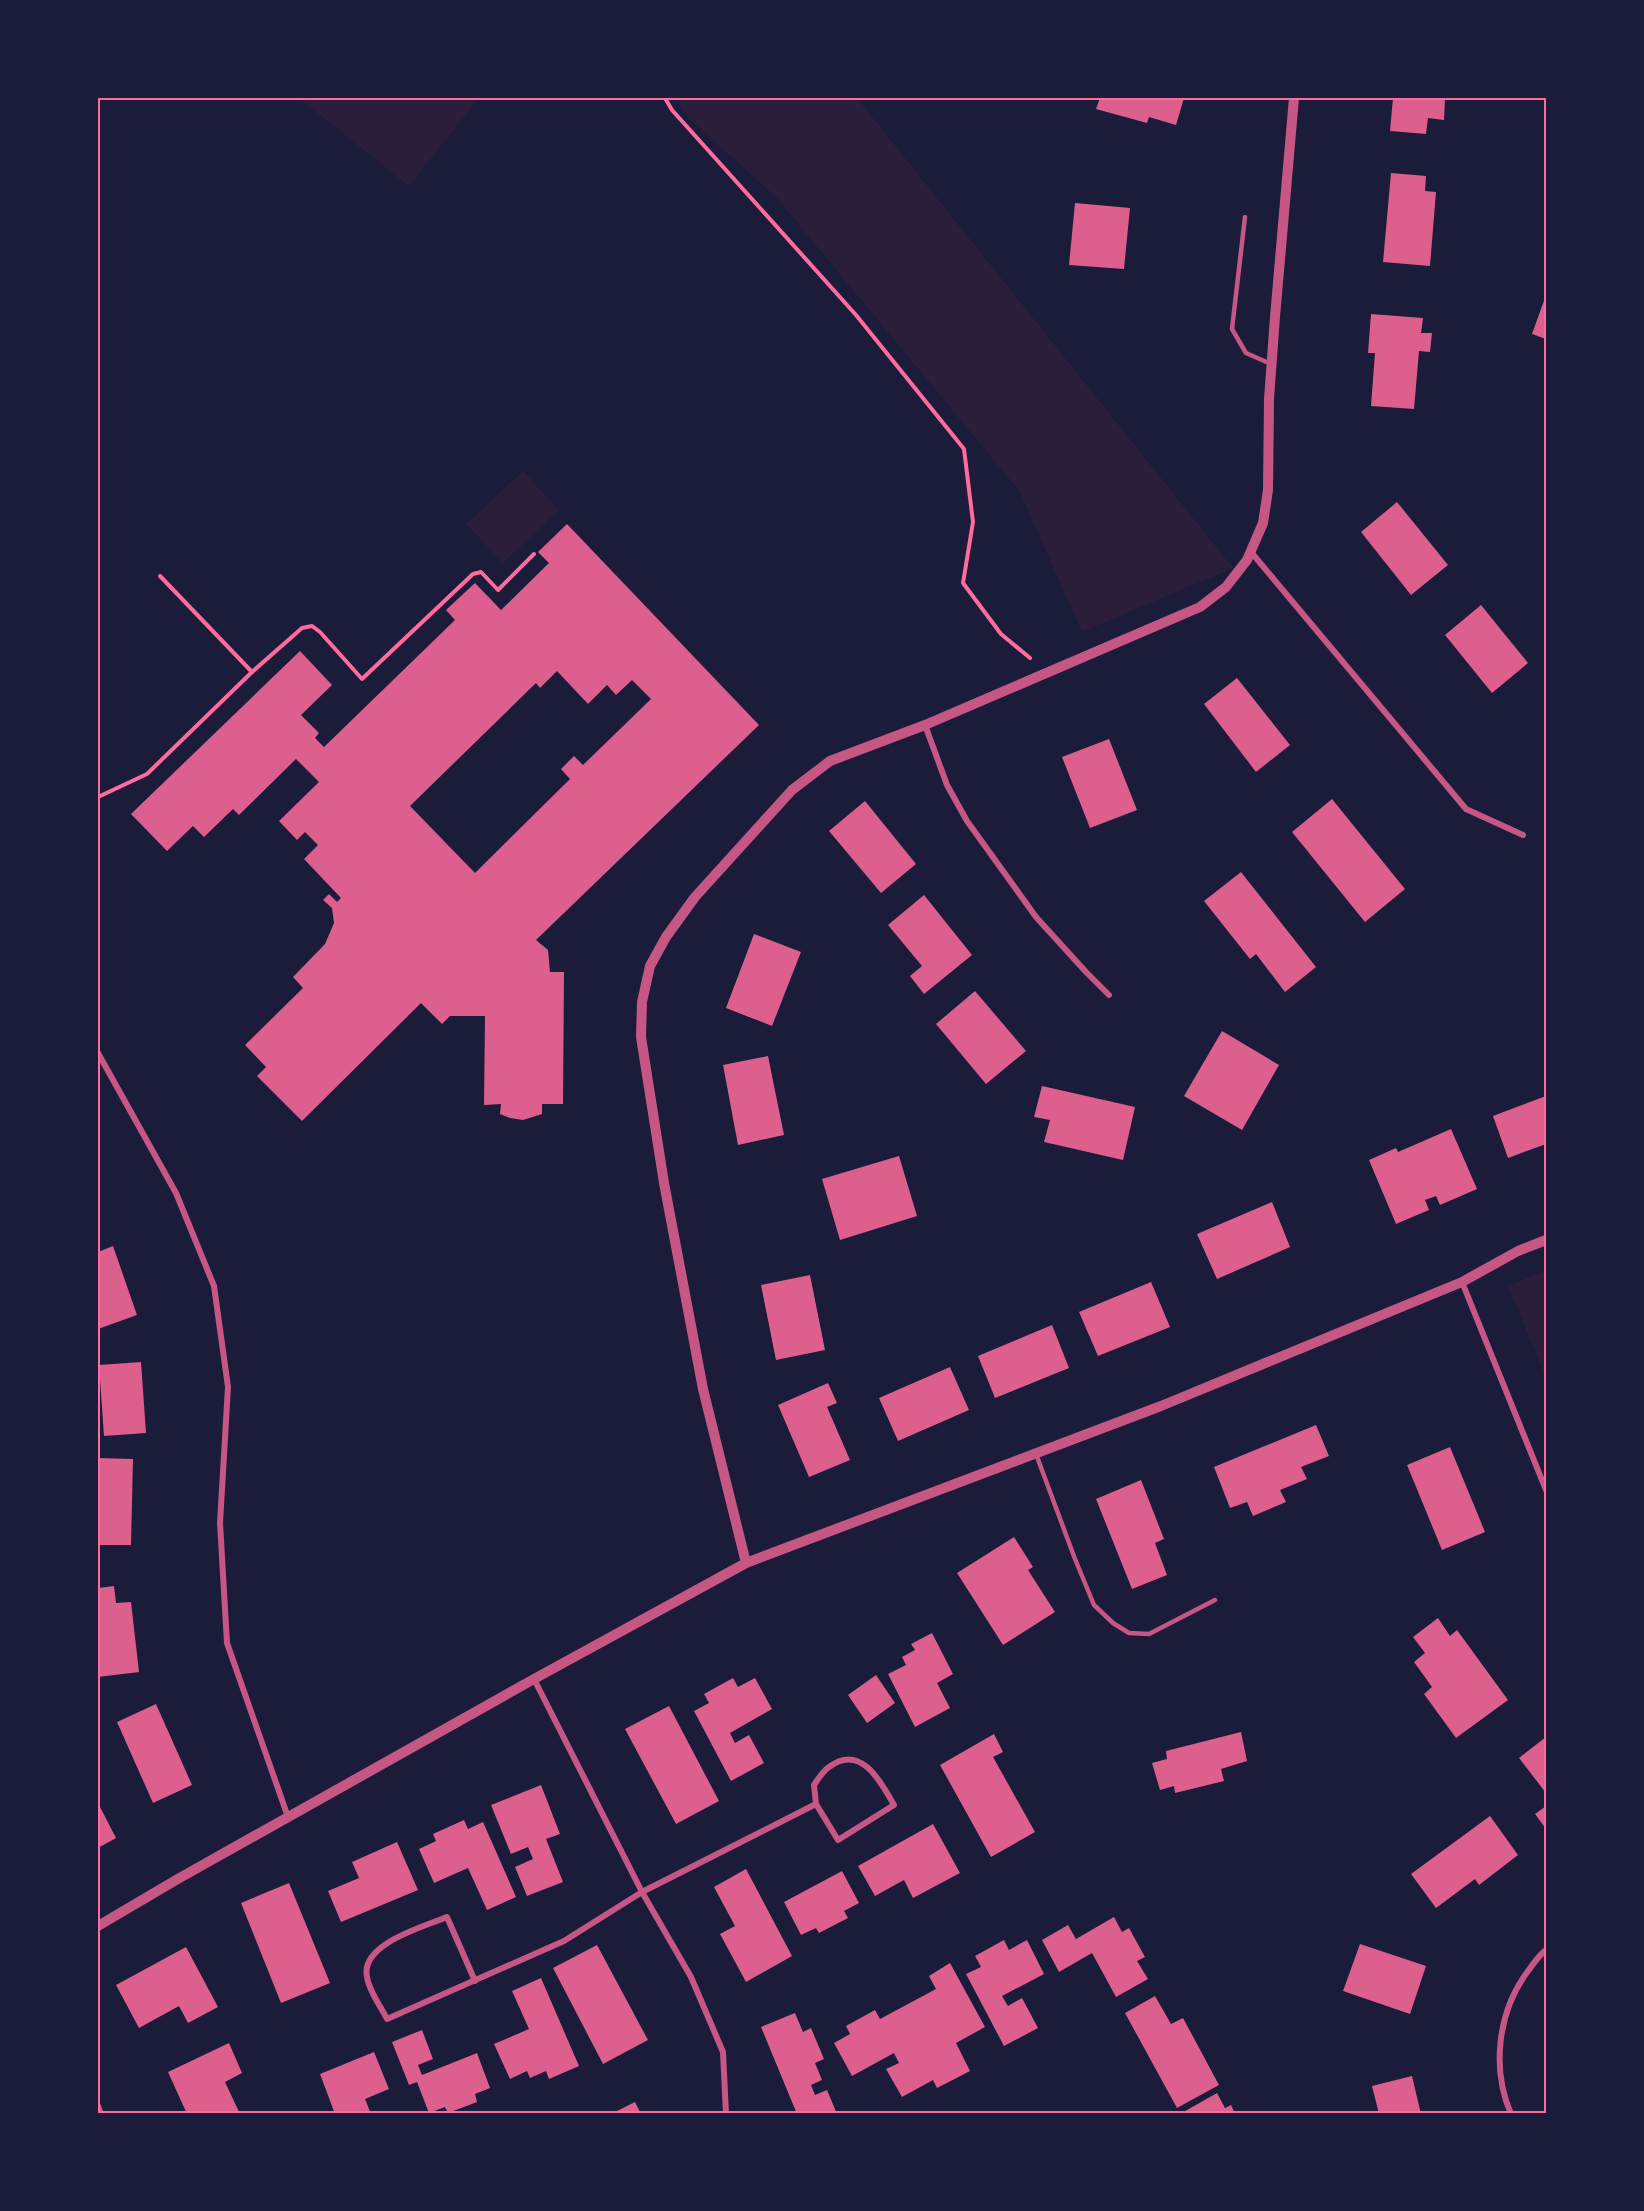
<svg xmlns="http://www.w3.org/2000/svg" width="1644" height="2211" font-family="Manrope,sans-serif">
  <rect width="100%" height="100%" fill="#1b1b3a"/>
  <g fill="#2a1e3b">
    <path d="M 299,98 L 479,98 L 409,186 Z"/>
    <path d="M 677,98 L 857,98 L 1233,568 L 1082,632 L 1020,492 L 776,197 L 687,117 Z"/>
    <path d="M 523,471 L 559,510 L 503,563 L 466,524 Z"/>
    <path d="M 1546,1270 L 1546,1378 L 1508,1286 Z"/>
  </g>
  <g fill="#dd5f8e" fill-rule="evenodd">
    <path d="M 1100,98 L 1184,98 L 1176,125 L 1149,117 L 1147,123 L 1096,109 Z"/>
    <path d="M 1393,98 L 1445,98 L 1444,120 L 1428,118 L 1426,134 L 1390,131 Z"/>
    <path d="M 1391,173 L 1426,176 L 1425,191 L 1436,192 L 1430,266 L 1383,262 Z"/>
    <path d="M 1075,203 L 1130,208 L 1124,269 L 1069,265 Z"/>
    <path d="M 1546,295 L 1546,339 L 1532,334 Z"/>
    <path d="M 1371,314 L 1423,318 L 1421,333 L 1432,333 L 1430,352 L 1419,351 L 1414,409 L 1371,406 L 1375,353 L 1368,353 Z"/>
    <path d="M 1397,502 L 1448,565 L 1411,595 L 1361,532 Z"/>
    <path d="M 567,524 L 759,725 L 536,940 L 548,950 L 550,972 L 564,972 L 563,1104 L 542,1104 L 542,1114 L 523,1120 L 510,1118 L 500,1114 L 501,1104 L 484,1105 L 485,1016 L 450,1016 L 442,1024 L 421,1003 L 302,1121 L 257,1076 L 266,1067 L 245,1045 L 303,988 L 293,977 L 325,944 L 334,923 L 332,908 L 323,900 L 329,894 L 337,902 L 341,898 L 304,859 L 318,845 L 305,832 L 297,840 L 279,821 L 319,782 L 296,759 L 239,815 L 233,809 L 204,837 L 193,826 L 167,851 L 131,814 L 300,651 L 332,685 L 301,715 L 319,733 L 315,738 L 324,747 L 455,620 L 446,610 L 475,583 L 501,610 L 549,563 L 538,552 ZM 557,671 L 588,704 L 607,685 L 616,695 L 632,680 L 651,699 L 583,765 L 574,756 L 561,769 L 570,779 L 475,873 L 410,806 L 536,683 L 540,688 Z"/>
    <path d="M 1481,605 L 1528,663 L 1492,693 L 1445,635 Z"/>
    <path d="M 1237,678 L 1290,745 L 1256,772 L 1204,704 Z"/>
    <path d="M 1109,739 L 1137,810 L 1090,828 L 1062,757 Z"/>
    <path d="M 1332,799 L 1405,889 L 1365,922 L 1292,832 Z"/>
    <path d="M 865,801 L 916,864 L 881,893 L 829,831 Z"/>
    <path d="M 1241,872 L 1316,967 L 1285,992 L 1256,954 L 1250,959 L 1204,901 Z"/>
    <path d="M 924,895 L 972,955 L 924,994 L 910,976 L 922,966 L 888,925 Z"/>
    <path d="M 754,934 L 801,952 L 772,1026 L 726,1008 Z"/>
    <path d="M 975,991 L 1026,1051 L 986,1084 L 936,1024 Z"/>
    <path d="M 1222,1031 L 1279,1065 L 1242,1130 L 1184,1096 Z"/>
    <path d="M 768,1056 L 784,1135 L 738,1145 L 723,1065 Z"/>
    <path d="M 1042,1086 L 1135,1107 L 1123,1160 L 1044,1142 L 1050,1120 L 1034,1117 Z"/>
    <path d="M 1546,1096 L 1546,1144 L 1508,1158 L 1493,1116 Z"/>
    <path d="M 1451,1129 L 1477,1189 L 1440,1205 L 1436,1196 L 1425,1200 L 1429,1210 L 1396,1224 L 1369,1160 L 1396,1148 L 1398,1152 Z"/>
    <path d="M 899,1156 L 917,1216 L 840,1240 L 822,1179 Z"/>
    <path d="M 1272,1202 L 1290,1247 L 1217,1279 L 1197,1234 Z"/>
    <path d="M 113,1246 L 137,1315 L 98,1329 L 98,1252 Z"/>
    <path d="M 810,1275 L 825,1350 L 776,1360 L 761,1285 Z"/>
    <path d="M 1151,1282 L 1170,1327 L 1098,1356 L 1079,1312 Z"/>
    <path d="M 1052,1325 L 1069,1368 L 995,1398 L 978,1356 Z"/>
    <path d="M 141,1362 L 146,1433 L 104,1436 L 99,1365 Z"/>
    <path d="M 950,1367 L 969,1410 L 898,1441 L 879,1398 Z"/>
    <path d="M 828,1383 L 837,1403 L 827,1407 L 850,1460 L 809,1477 L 778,1405 Z"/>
    <path d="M 1316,1425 L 1329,1456 L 1301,1467 L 1307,1479 L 1280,1490 L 1286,1502 L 1253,1516 L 1247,1502 L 1230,1508 L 1214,1467 Z"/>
    <path d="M 1450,1447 L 1485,1532 L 1442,1550 L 1407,1465 Z"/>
    <path d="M 98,1458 L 133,1459 L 131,1545 L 98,1545 Z"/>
    <path d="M 1141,1480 L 1164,1539 L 1155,1543 L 1167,1575 L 1132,1589 L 1096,1499 Z"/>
    <path d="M 1014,1537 L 1033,1567 L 1028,1570 L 1055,1612 L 1003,1645 L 957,1573 Z"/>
    <path d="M 114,1586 L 116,1603 L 131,1602 L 139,1672 L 98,1677 L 98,1588 Z"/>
    <path d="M 1438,1618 L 1450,1636 L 1457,1630 L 1508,1700 L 1456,1738 L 1424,1694 L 1432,1687 L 1414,1662 L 1425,1653 L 1413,1637 Z"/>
    <path d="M 932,1633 L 953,1674 L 937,1683 L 950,1708 L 915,1727 L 888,1674 L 906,1665 L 902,1657 L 915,1650 L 911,1644 Z"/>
    <path d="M 876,1675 L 895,1703 L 867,1723 L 848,1695 Z"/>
    <path d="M 733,1678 L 738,1687 L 755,1678 L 772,1709 L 730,1733 L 735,1743 L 749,1735 L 764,1763 L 731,1781 L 694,1711 L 709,1703 L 704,1694 Z"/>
    <path d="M 156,1704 L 192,1785 L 153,1803 L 117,1722 Z"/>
    <path d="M 669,1706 L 719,1801 L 676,1824 L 625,1729 Z"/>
    <path d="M 1241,1732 L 1247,1761 L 1221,1769 L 1224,1781 L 1175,1793 L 1174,1786 L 1160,1790 L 1152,1763 L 1167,1759 L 1166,1751 Z"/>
    <path d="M 994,1734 L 1003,1752 L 993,1757 L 1035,1832 L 991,1857 L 940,1765 Z"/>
    <path d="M 1546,1737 L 1546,1793 L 1519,1758 Z"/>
    <path d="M 541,1785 L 560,1834 L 546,1839 L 563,1882 L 527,1896 L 515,1867 L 533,1859 L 528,1847 L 511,1854 L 491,1805 Z"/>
    <path d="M 98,1803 L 116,1838 L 98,1848 Z"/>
    <path d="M 1546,1806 L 1546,1829 L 1535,1814 Z"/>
    <path d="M 1490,1816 L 1518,1855 L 1479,1885 L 1475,1879 L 1436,1908 L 1411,1874 Z"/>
    <path d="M 464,1820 L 468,1829 L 483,1822 L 516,1897 L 487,1910 L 468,1868 L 434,1883 L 419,1849 L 436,1841 L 433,1834 Z"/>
    <path d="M 933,1824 L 960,1873 L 913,1898 L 904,1880 L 875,1896 L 858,1866 Z"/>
    <path d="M 397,1842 L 418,1890 L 341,1922 L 328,1891 L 359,1878 L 352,1862 Z"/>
    <path d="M 746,1869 L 792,1956 L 746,1982 L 720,1934 L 735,1926 L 714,1887 Z"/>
    <path d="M 842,1871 L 859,1903 L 844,1911 L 848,1918 L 819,1933 L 816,1928 L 801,1935 L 784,1902 Z"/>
    <path d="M 289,1883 L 330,1983 L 281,2003 L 241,1903 Z"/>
    <path d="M 1114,1917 L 1122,1932 L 1129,1928 L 1145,1957 L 1137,1961 L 1148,1979 L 1116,1997 L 1092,1953 L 1059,1972 L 1042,1940 L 1068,1925 L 1076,1939 Z"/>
    <path d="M 1004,1940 L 1009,1950 L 1027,1940 L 1044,1974 L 1002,1996 L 1008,2006 L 1022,1998 L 1038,2028 L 1004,2046 L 966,1974 L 981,1967 L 975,1956 Z"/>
    <path d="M 1360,1944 L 1426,1966 L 1410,2014 L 1343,1991 Z"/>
    <path d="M 597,1945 L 648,2040 L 603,2064 L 553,1968 Z"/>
    <path d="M 186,1947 L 218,2007 L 188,2023 L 179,2006 L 139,2028 L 116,1985 Z"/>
    <path d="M 950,1963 L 985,2027 L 956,2043 L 970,2071 L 937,2088 L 933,2080 L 902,2097 L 886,2069 L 899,2063 L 894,2053 L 852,2076 L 834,2043 L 850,2034 L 846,2026 L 875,2010 L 880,2019 L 936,1989 L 929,1976 Z"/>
    <path d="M 541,1978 L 579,2066 L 549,2079 L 546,2071 L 530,2078 L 527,2071 L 510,2079 L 494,2044 L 529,2029 L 512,1991 Z"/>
    <path d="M 1155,1996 L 1171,2024 L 1183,2018 L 1219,2085 L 1177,2108 L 1125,2013 Z"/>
    <path d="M 795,2013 L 803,2032 L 811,2028 L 824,2059 L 815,2063 L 822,2080 L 811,2085 L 815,2095 L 827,2090 L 837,2114 L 797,2114 L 761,2027 Z"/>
    <path d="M 422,2030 L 433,2059 L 418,2065 L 422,2075 L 477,2053 L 490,2088 L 475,2094 L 477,2102 L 448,2113 L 445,2107 L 429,2113 L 417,2082 L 409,2085 L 392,2042 Z"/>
    <path d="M 229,2043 L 242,2073 L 225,2082 L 240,2114 L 187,2114 L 168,2072 Z"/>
    <path d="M 374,2052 L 389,2089 L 365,2099 L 371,2114 L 335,2114 L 320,2074 Z"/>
    <path d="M 1412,2076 L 1421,2114 L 1379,2114 L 1372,2086 Z"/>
    <path d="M 1217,2093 L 1225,2108 L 1231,2105 L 1235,2114 L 1180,2114 Z"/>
    <path d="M 635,2102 L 641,2114 L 611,2114 Z"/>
  </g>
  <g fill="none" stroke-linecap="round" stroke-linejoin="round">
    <g stroke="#ff6b9d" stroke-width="4">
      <path d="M 665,98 L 672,110 L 856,315 L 964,449 L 973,522 L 963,583 L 1001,634 L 1030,658"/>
      <path d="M 160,576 L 252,672"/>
      <path d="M 98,797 L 147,774 L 252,672 L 302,628 L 312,626 L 320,632 L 362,679 L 473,574 L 481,572 L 498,590 L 534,554"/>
    </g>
    <g stroke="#c65784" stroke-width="4.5">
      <path d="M 1245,217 L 1232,329 L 1246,353 L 1271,364"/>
      <path d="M 1036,1454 L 1075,1559 L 1094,1605 L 1113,1623 L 1129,1633 L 1149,1634 L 1215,1600"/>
    </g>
    <g stroke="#c65784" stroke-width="6">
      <path d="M 1251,552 L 1466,809 L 1523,835"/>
      <path d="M 925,725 L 947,785 L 967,821 L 1036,917 L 1086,972 L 1109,995"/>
      <path d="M 98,1053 L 176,1193 L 214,1286 L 228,1387 L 220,1523 L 227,1643 L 288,1817"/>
      <path d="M 1462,1282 L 1546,1490"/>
      <path d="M 534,1679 L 642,1892 L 691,1977 L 723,2052 L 726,2114"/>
      <path d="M 475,1981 L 447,1917 C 423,1927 360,1944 367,1977 C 369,1991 381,2007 387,2019 L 564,1941 L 642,1892 L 816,1804 L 814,1785 C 818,1779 823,1771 829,1767 C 861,1743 881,1782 894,1805 L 838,1840 L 816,1804"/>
      <path d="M 98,2106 L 101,2114"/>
      <path d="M 1511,2114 C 1491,2068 1498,2011 1528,1971 C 1534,1963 1539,1955 1546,1950"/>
    </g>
    <g stroke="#c65784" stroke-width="10">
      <path d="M 746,1563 L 703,1389 L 664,1183 L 641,1037 L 642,1002 L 650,966 L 666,937 L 695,897 L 792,790 L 830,761 L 925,725 L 1200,607 L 1226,587 L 1247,560 L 1263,523 L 1268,490 L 1269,399 L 1275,317 L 1294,98"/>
      <path d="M 98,1926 L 176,1880 L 534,1679 L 746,1563 L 1161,1406 L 1462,1282 L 1518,1251 L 1546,1240"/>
    </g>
  </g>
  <rect width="1644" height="2211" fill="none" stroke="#1b1b3a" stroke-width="198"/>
  <rect x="99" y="99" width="1446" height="2013" fill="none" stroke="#ff6b9d" stroke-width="2"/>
</svg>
